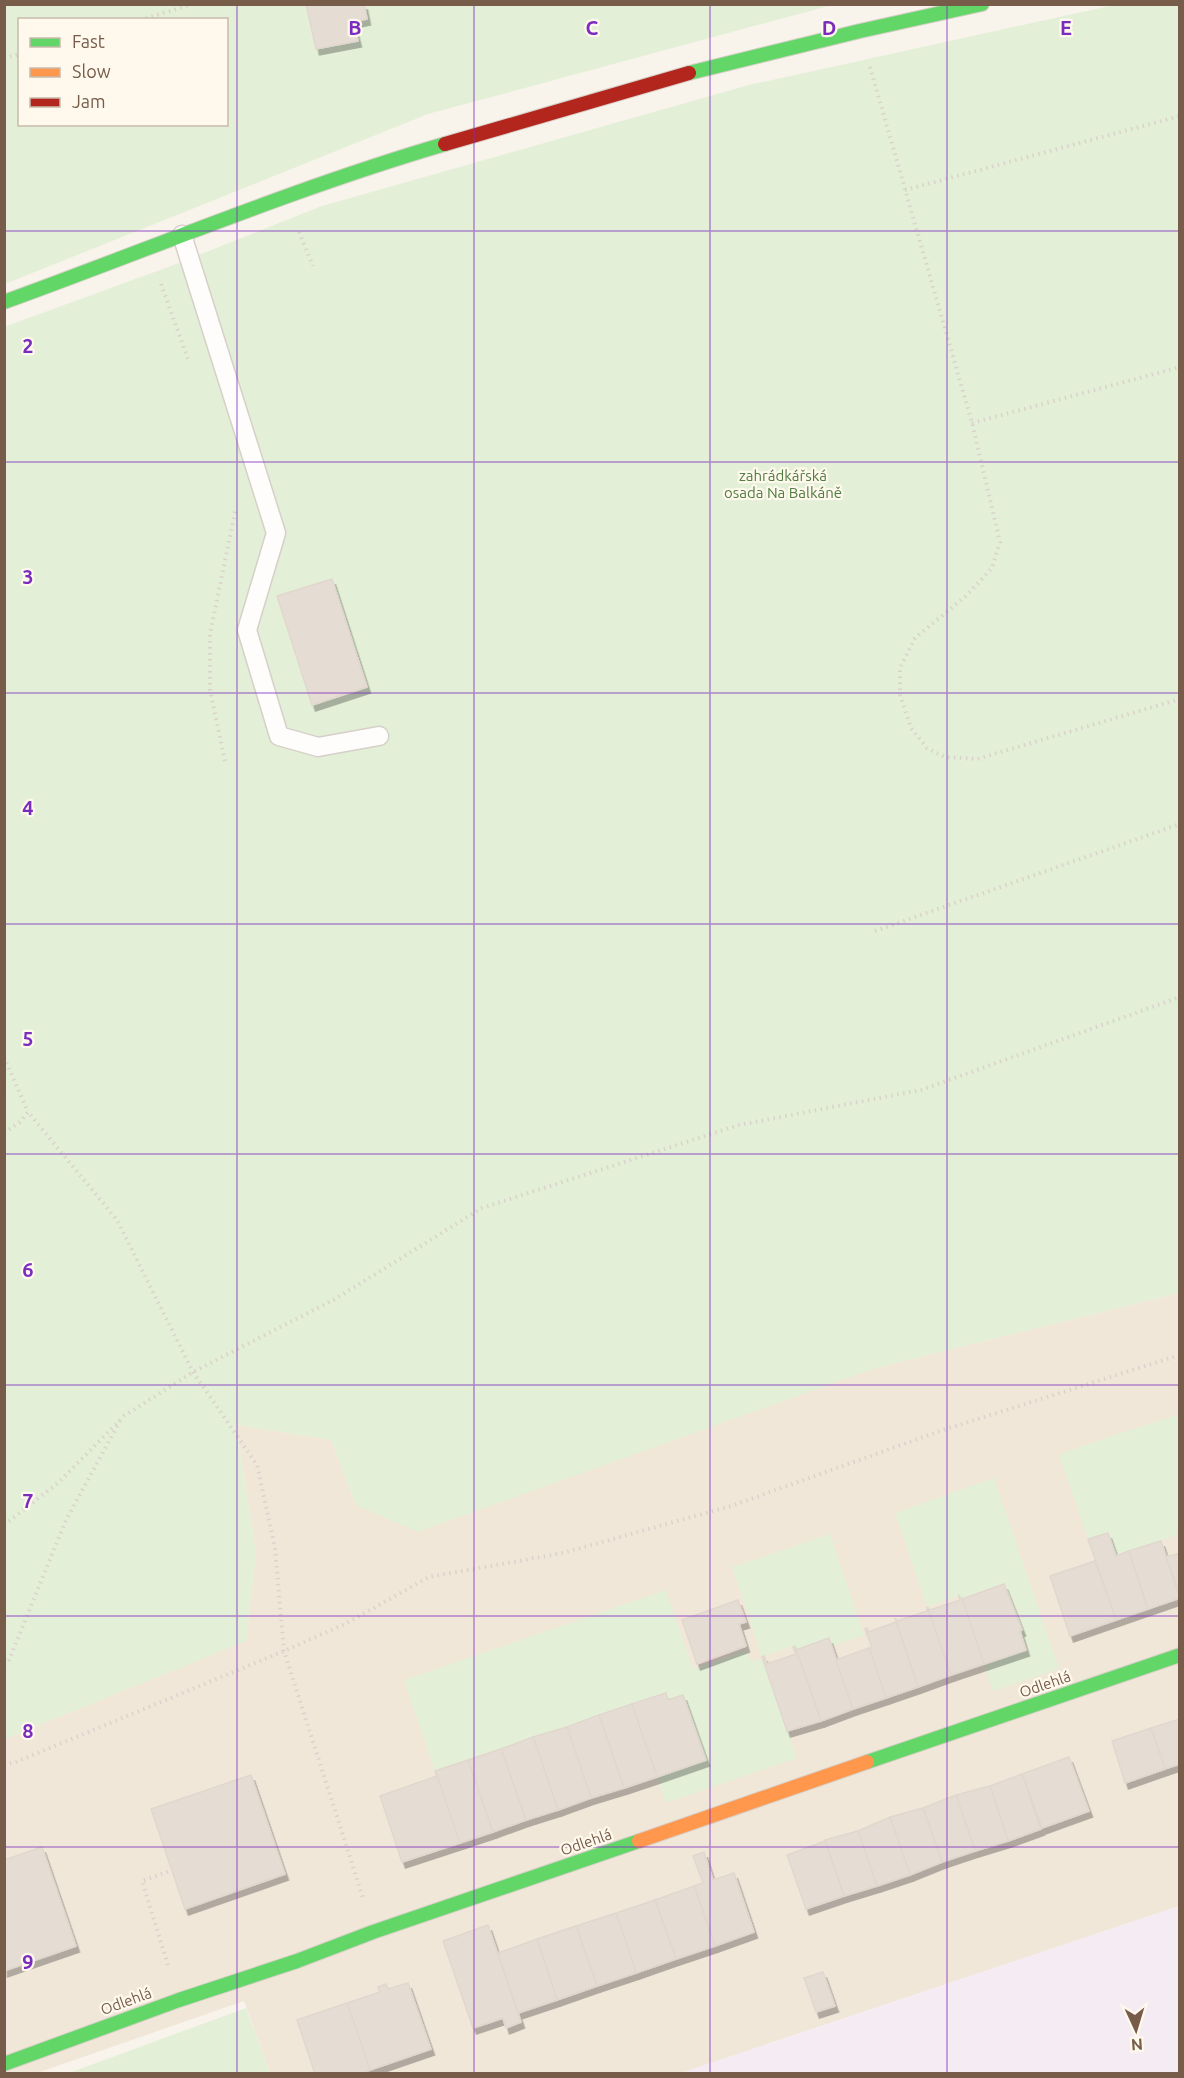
<svg xmlns="http://www.w3.org/2000/svg" width="1184" height="2078" font-family="Ubuntu,sans-serif">
  <defs>
    <filter id="shadow"><feDropShadow dx="3.5" dy="6" stdDeviation="0" flood-color="#0004"/></filter>
  </defs>
  <rect width="100%" height="100%" fill="#f8f4ec"/>
  <path fill="#f1e7d9" d="M 1179,1293 L 1179,1906 L 681,2073 L 270,2073 L 244,2001 L 37,2073 L 5,2074 L 5,1739 L 246,1640 L 256,1553 L 236,1425 L 331,1440 L 356,1505 L 876,1368 Z"/>
  <path fill="#f5ebf3" d="M 1179,1906 L 1179,2073 L 681,2073 Z"/>
  <g fill="#e3efd6" fill-rule="evenodd">
    <path d="M 5,5 L 306,5 L 316,49 L 357,41 L 353,22 L 364,5 L 832,5 L 428,114 L 5,284 ZM 20,20 L 226,20 L 226,124 L 20,124 Z"/>
    <path d="M 1114,5 L 1179,5 L 1179,1293 L 876,1368 L 418,1532 L 356,1505 L 331,1440 L 236,1425 L 256,1553 L 246,1641 L 5,1739 L 5,1084 L 11,1097 L 4,1080 L 4,327 L 171,266 L 322,206 L 749,85 ZM 332,579 L 367,687 L 312,705 L 277,596 Z"/>
    <path d="M 1179,1414 L 1179,1534 L 1116,1556 L 1108,1533 L 1088,1539 L 1059,1455 C 1098,1439 1139,1428 1179,1414 Z"/>
    <path d="M 994,1478 L 1059,1669 L 993,1691 L 984,1664 L 1026,1649 L 1020,1631 L 1022,1630 L 1005,1585 L 962,1599 L 960,1596 L 927,1607 L 895,1513 Z"/>
    <path d="M 830,1534 L 864,1635 L 832,1646 L 829,1638 L 796,1650 L 794,1646 L 762,1657 L 732,1567 Z"/>
    <path d="M 666,1590 L 693,1669 L 747,1650 L 751,1662 L 763,1658 L 797,1758 L 666,1803 L 657,1777 L 705,1760 L 683,1695 L 668,1700 L 665,1693 L 435,1771 L 404,1680 Z"/>
    <path d="M 246,2008 L 270,2073 L 69,2073 Z"/>
  </g>
  <g fill="#e5dcd3" stroke="#e1d7ce" stroke-width="1.5" filter="url(#shadow)">
    <path d="M 306,4 L 364,4 L 367,19 L 353,22 L 358,41 L 316,49 Z"/>
    <path d="M 332,579 L 367,687 L 312,705 L 277,596 Z"/>
    <path d="M 1108,1533 L 1116,1556 L 1129,1551 L 1148,1609 L 1116,1620 L 1088,1539 Z"/>
    <path d="M 1161,1541 L 1180,1598 L 1148,1609 L 1129,1551 Z"/>
    <path d="M 1180,1553 L 1180,1594 L 1166,1557 Z"/>
    <path d="M 1095,1561 L 1116,1620 L 1070,1636 L 1050,1576 Z"/>
    <path d="M 1004,1584 L 1022,1630 L 1020,1631 L 1026,1650 L 984,1664 L 962,1599 Z"/>
    <path d="M 959,1596 L 962,1599 L 984,1664 L 951,1675 L 927,1607 L 930,1610 L 960,1600 Z"/>
    <path d="M 738,1600 L 746,1622 L 739,1624 L 746,1646 L 697,1664 L 682,1620 Z"/>
    <path d="M 927,1607 L 951,1675 L 918,1687 L 895,1618 L 897,1621 L 927,1611 Z"/>
    <path d="M 896,1622 L 918,1687 L 886,1698 L 869,1648 L 872,1648 L 865,1629 L 867,1628 L 868,1632 Z"/>
    <path d="M 829,1638 L 853,1709 L 821,1721 L 796,1650 Z"/>
    <path d="M 795,1646 L 821,1721 L 787,1731 L 762,1657 L 764,1656 L 767,1664 L 796,1654 L 793,1647 Z"/>
    <path d="M 869,1648 L 886,1698 L 853,1709 L 836,1660 Z"/>
    <path d="M 666,1693 L 668,1700 L 683,1695 L 706,1760 L 657,1777 L 632,1704 Z"/>
    <path d="M 632,1704 L 657,1777 L 624,1788 L 599,1715 Z"/>
    <path d="M 599,1715 L 624,1788 L 591,1798 L 567,1727 Z"/>
    <path d="M 1180,1719 L 1180,1764 L 1165,1769 L 1151,1728 Z"/>
    <path d="M 567,1727 L 591,1798 L 558,1810 L 533,1737 Z"/>
    <path d="M 1151,1728 L 1165,1769 L 1125,1783 L 1112,1741 Z"/>
    <path d="M 533,1737 L 558,1810 L 526,1820 L 501,1749 Z"/>
    <path d="M 501,1749 L 526,1820 L 493,1832 L 468,1760 Z"/>
    <path d="M 1069,1757 L 1089,1811 L 1042,1828 L 1022,1774 Z"/>
    <path d="M 468,1760 L 493,1832 L 460,1843 L 435,1771 Z"/>
    <path d="M 1022,1774 L 1041,1829 L 1008,1841 L 990,1786 Z"/>
    <path d="M 251,1775 L 285,1874 L 185,1909 L 151,1809 Z"/>
    <path d="M 437,1776 L 460,1843 L 402,1862 L 380,1796 Z"/>
    <path d="M 990,1786 L 1008,1841 L 975,1851 L 956,1795 Z"/>
    <path d="M 956,1795 L 975,1851 L 942,1862 L 923,1808 Z"/>
    <path d="M 923,1808 L 942,1862 L 910,1875 L 890,1817 Z"/>
    <path d="M 890,1817 L 910,1875 L 877,1886 L 858,1831 Z"/>
    <path d="M 858,1831 L 877,1886 L 844,1896 L 825,1840 Z"/>
    <path d="M 825,1841 L 844,1896 L 806,1909 L 787,1855 Z"/>
    <path d="M 42,1847 L 76,1946 L 4,1971 L 4,1860 Z"/>
    <path d="M 704,1852 L 713,1880 L 734,1873 L 754,1932 L 715,1946 L 694,1886 L 703,1883 L 693,1856 Z"/>
    <path d="M 694,1886 L 715,1946 L 676,1959 L 655,1900 Z"/>
    <path d="M 655,1900 L 676,1959 L 636,1973 L 616,1913 Z"/>
    <path d="M 616,1913 L 636,1973 L 597,1986 L 576,1926 Z"/>
    <path d="M 488,1925 L 521,2022 L 506,2028 L 503,2018 L 473,2028 L 443,1941 Z"/>
    <path d="M 576,1926 L 597,1986 L 557,2000 L 537,1939 Z"/>
    <path d="M 537,1939 L 557,2000 L 518,2013 L 498,1953 Z"/>
    <path d="M 823,1972 L 835,2006 L 816,2012 L 804,1978 Z"/>
    <path d="M 408,1983 L 431,2049 L 370,2070 L 347,2003 L 380,1992 L 378,1987 L 386,1984 L 388,1989 Z"/>
    <path d="M 347,2003 L 370,2070 L 359,2074 L 315,2074 L 297,2020 Z"/>
  </g>
  <g fill="none" stroke-linecap="round" stroke-linejoin="round">
    <g stroke="#d6d0c8" stroke-width="21">
      <path id="lane" d="M 182,235 L 276,533 L 247,630 L 279,736 L 318,747 L 379,736"/>
    </g>
    <g stroke="#d7d0c8" stroke-width="16">
      <g id="fast">
        <path d="M 689,73 L 860,31 L 982,4"/>
        <path d="M 4,302 C 150,249 295,188 445,144"/>
        <path d="M 867,1762 L 1180,1655"/>
        <path d="M 4,2064 L 179,2000 L 297,1961 L 373,1932 L 639,1841"/>
      </g>
    </g>
    <g stroke="#d7d0c8" stroke-width="16">
      <path id="slow" d="M 639,1841 L 867,1762"/>
    </g>
    <g stroke="#d7d0c8" stroke-width="16">
      <path id="jam" d="M 445,144 L 689,73"/>
    </g>
    <g stroke="#dad3cd" stroke-width="4" stroke-dasharray="1.5 4.5" stroke-linecap="butt">
      <path d="M 140,20 L 193,4"/>
      <path d="M 4,58 L 20,54"/>
      <path d="M 870,67 L 972,423 L 1000,542 L 992,568 L 966,596 L 915,638 L 900,668 L 900,695 L 911,728 L 927,748 L 945,757 L 977,759 L 1180,699"/>
      <path d="M 905,190 L 1180,116"/>
      <path d="M 299,232 L 313,266"/>
      <path d="M 161,284 L 188,359"/>
      <path d="M 972,423 L 1180,367"/>
      <path d="M 225,761 L 210,690 L 210,634 L 236,507"/>
      <path d="M 875,931 L 1180,824"/>
      <path d="M 4,1057 L 28,1112"/>
      <path d="M 4,1133 L 20,1122 L 28,1112 L 117,1220 L 193,1372 L 257,1465 L 275,1548 L 284,1651 L 363,1898"/>
      <path d="M 4,1525 L 58,1483 L 124,1416 L 193,1372 L 335,1299 L 482,1208 L 739,1125 L 921,1090 L 1180,997"/>
      <path d="M 4,1665 L 9,1660 L 66,1520 L 120,1421"/>
      <path d="M 4,1765 L 16,1762 L 284,1651 L 345,1624 L 429,1577 L 563,1553 L 731,1506 L 943,1430 L 1180,1355"/>
      <path d="M 168,1965 L 142,1881 L 172,1870"/>
    </g>
    <use href="#lane" stroke="#fefdfc" stroke-width="18"/>
    <use href="#fast" stroke="#63d668" stroke-width="14"/>
    <use href="#slow" stroke="#ff974d" stroke-width="14"/>
    <use href="#jam" stroke="#b3261e" stroke-width="14"/>
  </g>
  <path fill="none" stroke="#7b2cbf" stroke-width="1.5" stroke-opacity="0.55" d="M 237,4 L 237,2074M 474,4 L 474,2074M 710,4 L 710,2074M 947,4 L 947,2074M 4,231 L 1180,231M 4,462 L 1180,462M 4,693 L 1180,693M 4,924 L 1180,924M 4,1154 L 1180,1154M 4,1385 L 1180,1385M 4,1616 L 1180,1616M 4,1847 L 1180,1847"/>
  <g text-anchor="middle" dominant-baseline="central" stroke-width="4.5" stroke-linejoin="round" paint-order="stroke">
    <g font-size="15" fill="#507d42" stroke="#fff9ed">
      <text x="783" y="475">zahrádkářská<tspan x="783" dy="17">osada Na Balkáně</tspan></text>
    </g>
    <g font-size="15" fill="#775c4a" stroke="#fff9ed">
      <text transform="translate(1045 1684) rotate(-19)">Odlehlá</text>
      <text transform="translate(586 1842) rotate(-19)">Odlehlá</text>
      <text transform="translate(126 2001) rotate(-20)">Odlehlá</text>
    </g>
  </g>
  <g font-size="20" text-anchor="middle" font-weight="bold" fill="#7b2cbf" stroke="#fff9ed" stroke-width="4.5" stroke-linejoin="round" paint-order="stroke">
    <text x="355" y="35">B</text>
    <text x="592" y="35">C</text>
    <text x="829" y="35">D</text>
    <text x="1066" y="35">E</text>
    <text x="28" y="353">2</text>
    <text x="28" y="584">3</text>
    <text x="28" y="815">4</text>
    <text x="28" y="1046">5</text>
    <text x="28" y="1277">6</text>
    <text x="28" y="1508">7</text>
    <text x="28" y="1738">8</text>
    <text x="28" y="1969">9</text>
  </g>
  <rect width="1184" height="2078" fill="none" stroke="#775c4a" stroke-width="12"/>
  <rect x="18" y="18" width="210" height="108" fill="#fff9ed" stroke="#c9baac" stroke-width="1.5"/>
  <rect x="30" y="38" width="30" height="9" fill="#63d668" stroke="#c9baac" stroke-width="1.5"/>
  <text x="72" y="48" font-size="18" fill="#775c4a">Fast</text>
  <rect x="30" y="68" width="30" height="9" fill="#ff974d" stroke="#c9baac" stroke-width="1.5"/>
  <text x="72" y="78" font-size="18" fill="#775c4a">Slow</text>
  <rect x="30" y="98" width="30" height="9" fill="#b3261e" stroke="#c9baac" stroke-width="1.5"/>
  <text x="72" y="108" font-size="18" fill="#775c4a">Jam</text>
  <g transform="translate(1136 2030) rotate(176)" stroke="#fff9ed" stroke-width="4.5" paint-order="stroke">
  <path d="M0-4.5L10 22L0 15L-10 22Z" fill="#775c4a"/>
  <text y="-9" font-size="16" font-weight="bold" text-anchor="middle" fill="#775c4a">N</text>
  </g>
</svg>
